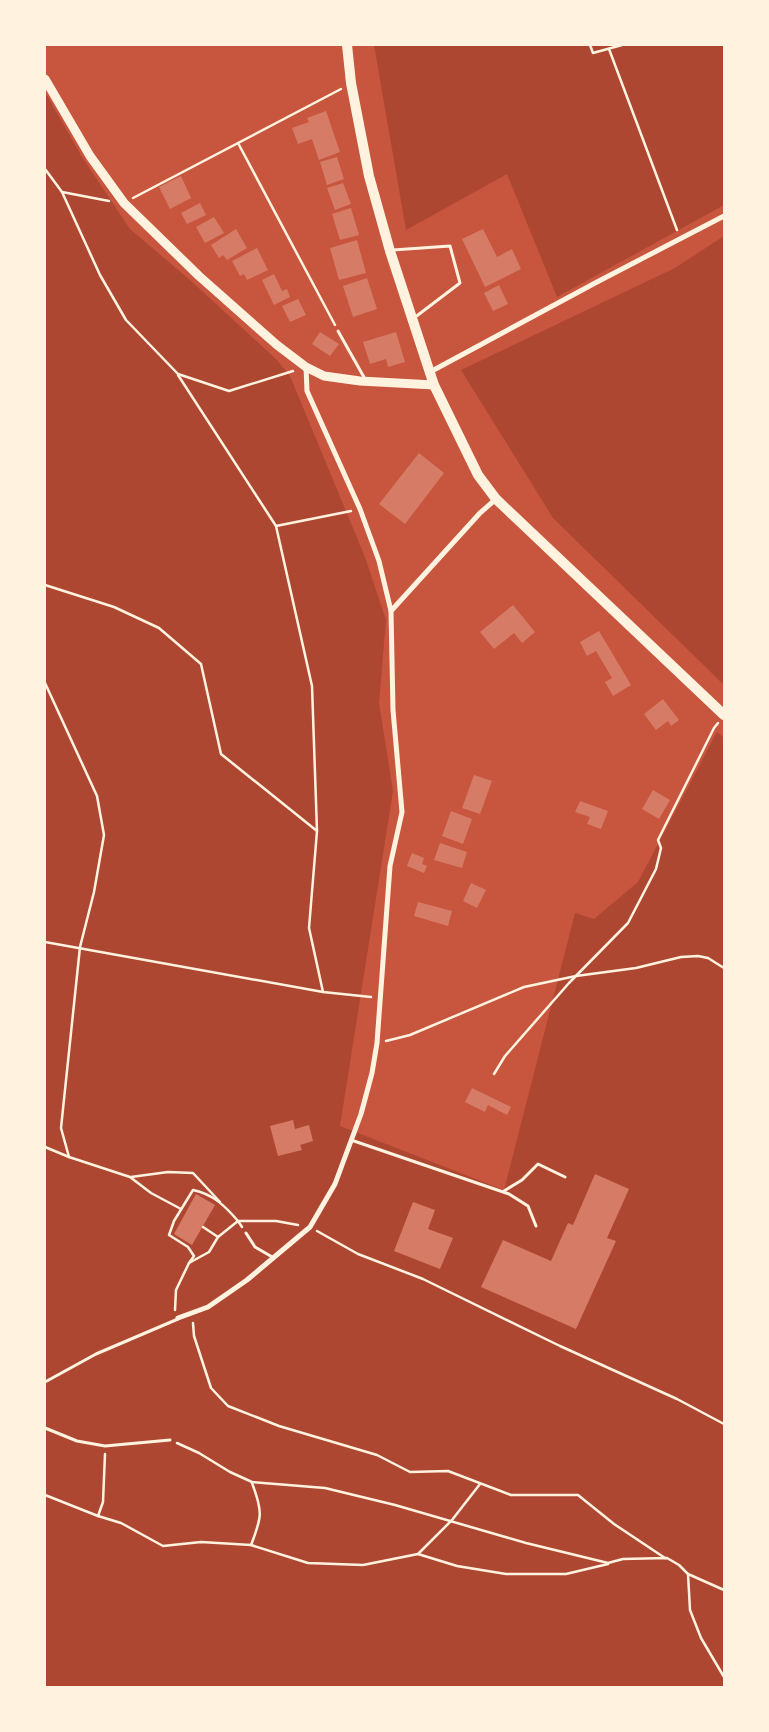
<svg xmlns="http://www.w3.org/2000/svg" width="769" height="1732" font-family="'Source Serif 4',serif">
  <rect width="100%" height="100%" fill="#c8553d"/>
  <g fill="#ae4732">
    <path d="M 374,45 L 724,45 L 724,205 L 557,297 L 507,174 L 406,230 Z"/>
    <path d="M 45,92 L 82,157 L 130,229 L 190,280 L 277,360 L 290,376 L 365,557 L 386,620 L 379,703 L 393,791 L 340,1126 L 504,1190 L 575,913 L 594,919 L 638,882 L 717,732 L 724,738 L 724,1687 L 45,1687 Z"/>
    <path d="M 724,236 L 724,685 L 553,518 L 461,370 L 675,268 Z"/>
  </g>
  <g fill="#d67c66">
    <path d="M 326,111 L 340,152 L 319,160 L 312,139 L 298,144 L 292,128 L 309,122 L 307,118 Z"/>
    <path d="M 337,157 L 344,179 L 327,185 L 320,162 Z"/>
    <path d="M 181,176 L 191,198 L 170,209 L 159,187 Z"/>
    <path d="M 343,183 L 351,204 L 335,210 L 327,188 Z"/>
    <path d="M 200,203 L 206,215 L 187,224 L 181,213 Z"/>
    <path d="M 351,208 L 359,235 L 340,240 L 332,214 Z"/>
    <path d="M 214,217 L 224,233 L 205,243 L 196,227 Z"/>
    <path d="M 236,229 L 247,248 L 227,260 L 223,255 L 219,258 L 211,245 Z"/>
    <path d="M 483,229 L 497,257 L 512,249 L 521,269 L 485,287 L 462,239 Z"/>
    <path d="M 357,240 L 366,273 L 339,280 L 330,248 Z"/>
    <path d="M 257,248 L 268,270 L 247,280 L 244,274 L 240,276 L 232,261 Z"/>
    <path d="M 274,274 L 282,291 L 287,289 L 290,297 L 274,305 L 262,280 Z"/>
    <path d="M 367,278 L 377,309 L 353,317 L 343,286 Z"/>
    <path d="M 499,285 L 508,304 L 493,311 L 484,293 Z"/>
    <path d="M 298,299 L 306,315 L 290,322 L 282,306 Z"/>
    <path d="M 320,332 L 339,344 L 330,356 L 312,344 Z"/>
    <path d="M 396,332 L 405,362 L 388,367 L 386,359 L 370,364 L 363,342 Z"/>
    <path d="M 419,453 L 444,473 L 405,524 L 379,504 Z"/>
    <path d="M 513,605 L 535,632 L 522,643 L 514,633 L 494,649 L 480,632 Z"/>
    <path d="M 599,631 L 631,685 L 613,696 L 605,682 L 612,678 L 596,651 L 587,656 L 580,642 Z"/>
    <path d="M 663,699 L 679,720 L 671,726 L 668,721 L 656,730 L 644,714 Z"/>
    <path d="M 474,775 L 492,781 L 480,814 L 462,808 Z"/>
    <path d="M 653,790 L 670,800 L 659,819 L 642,809 Z"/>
    <path d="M 580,801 L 608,811 L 601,829 L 587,824 L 590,817 L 575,812 Z"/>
    <path d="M 451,811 L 472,819 L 463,844 L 442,836 Z"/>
    <path d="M 440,843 L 467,852 L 462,868 L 434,860 Z"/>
    <path d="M 412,853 L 424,858 L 422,864 L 427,866 L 424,873 L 407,866 Z"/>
    <path d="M 471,883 L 486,890 L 477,908 L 463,901 Z"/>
    <path d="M 418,902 L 452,911 L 448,926 L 414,916 Z"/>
    <path d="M 472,1088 L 511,1107 L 507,1115 L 488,1105 L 485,1112 L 465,1102 Z"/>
    <path d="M 293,1120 L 295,1129 L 309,1125 L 313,1141 L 300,1145 L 302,1150 L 278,1156 L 270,1126 Z"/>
    <path d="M 595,1174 L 629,1189 L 607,1238 L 616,1241 L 576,1329 L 481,1287 L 503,1240 L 551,1261 L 568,1223 L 573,1225 Z"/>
    <path d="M 196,1194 L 215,1205 L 192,1245 L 174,1234 Z"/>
    <path d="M 413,1202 L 435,1210 L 428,1229 L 453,1238 L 440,1269 L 394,1251 Z"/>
  </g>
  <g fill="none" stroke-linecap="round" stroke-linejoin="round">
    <g stroke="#fff3e0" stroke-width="2.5">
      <path d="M 590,45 L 593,53 L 622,45"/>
      <path d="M 609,49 L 677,230"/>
      <path d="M 238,143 L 335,325"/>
      <path d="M 45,169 L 62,192 L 109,201"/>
      <path d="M 62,192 L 100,275 L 126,320 L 178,374 L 229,391 L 293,371"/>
      <path d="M 133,198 L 341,89"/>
      <path d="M 178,375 L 276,526 L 351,511"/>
      <path d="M 276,526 L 312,686 L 317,831"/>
      <path d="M 45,585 L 114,607 L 159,628 L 201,664 L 221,754 L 317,831 L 309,928 L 323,992"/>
      <path d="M 45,683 L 97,796 L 104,835 L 94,892 L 80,947 L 61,1128 L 69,1157"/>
      <path d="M 45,942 L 323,992 L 371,997"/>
      <path d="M 386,1041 L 410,1035 L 524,987 L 576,976 L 636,968 L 681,957 L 698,956 L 708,958 L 724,968"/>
      <path d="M 494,1074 L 505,1056 L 569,983 L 628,923 L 656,869 L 661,848 L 658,840 L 714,728 L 718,723"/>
      <path d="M 45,1147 L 69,1157 L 130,1177 L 151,1193 L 181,1209"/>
      <path d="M 131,1177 L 168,1172 L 193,1173 L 220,1202"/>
      <path d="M 203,1227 L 218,1237"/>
      <path d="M 317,1231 L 358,1254 L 423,1279 L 560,1346 L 677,1399 L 724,1424"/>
      <path d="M 189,1263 L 194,1256 L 188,1247 L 169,1235 L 174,1221 L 193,1190 C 213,1194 225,1206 238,1221 L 276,1221 L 298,1225"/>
      <path d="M 175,1310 L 176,1290 L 189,1263 L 209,1252 L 218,1237 L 238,1221 L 242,1227"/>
      <path d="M 193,1323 L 194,1336 L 211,1388 L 228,1406 L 279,1426 L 377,1455 L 410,1472 L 448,1471 L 511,1495 L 578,1495 L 614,1524 L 665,1558"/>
      <path d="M 177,1443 L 199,1453 L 230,1472 L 252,1482 L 325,1488 L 395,1505 L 526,1543 L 608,1563 L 623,1559 L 667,1558 L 679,1565 L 688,1574 L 724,1590"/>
      <path d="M 45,1495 L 98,1516 L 121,1523 L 163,1546 L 201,1542 L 251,1545 L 308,1563 L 363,1565 L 418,1554 L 457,1566 L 506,1574 L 566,1574 L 608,1564"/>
      <path d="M 98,1516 L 103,1502 L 105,1454"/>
      <path d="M 251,1545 C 262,1517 263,1512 252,1483"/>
      <path d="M 418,1554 L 452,1520 L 480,1484"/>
      <path d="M 688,1574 L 690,1610 L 701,1638 L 724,1677"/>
    </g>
    <g stroke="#fff3e0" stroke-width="3">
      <path d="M 393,250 L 450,246 L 460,283 L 414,318"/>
      <path d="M 338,331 L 365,379"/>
      <path d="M 351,1140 L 509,1194 L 528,1206 L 536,1226"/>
      <path d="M 504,1191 L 522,1180 L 538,1164 L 565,1177"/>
      <path d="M 246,1233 L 255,1247 L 274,1258"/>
      <path d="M 45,1382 L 96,1354 L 178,1319"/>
      <path d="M 45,1428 L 77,1441 L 105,1446 L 170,1440"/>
    </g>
    <g stroke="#fff3e0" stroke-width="5">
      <path d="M 306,367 L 307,391 L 360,509 L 379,561 L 391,611"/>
      <path d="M 430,372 L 597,282 L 724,216"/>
      <path d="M 178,1318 L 208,1307 L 247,1280 L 310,1227 L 335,1184 L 361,1114 L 372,1073 L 377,1043 L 390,866 L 402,812 L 393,710 L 391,611 L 480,513 L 496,499"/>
    </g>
    <path stroke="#fff3e0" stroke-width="9" d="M 45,79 L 90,156 L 124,203 L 199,276 L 277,345 L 306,367 L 324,376 L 360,381 L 434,385"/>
    <path stroke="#fff3e0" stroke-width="10" d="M 347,45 L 351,83 L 369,176 L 390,251 L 434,385 L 478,475 L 496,499 L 724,715"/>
  </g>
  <rect width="769" height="1732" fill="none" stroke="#fff3e0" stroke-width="92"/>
</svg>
